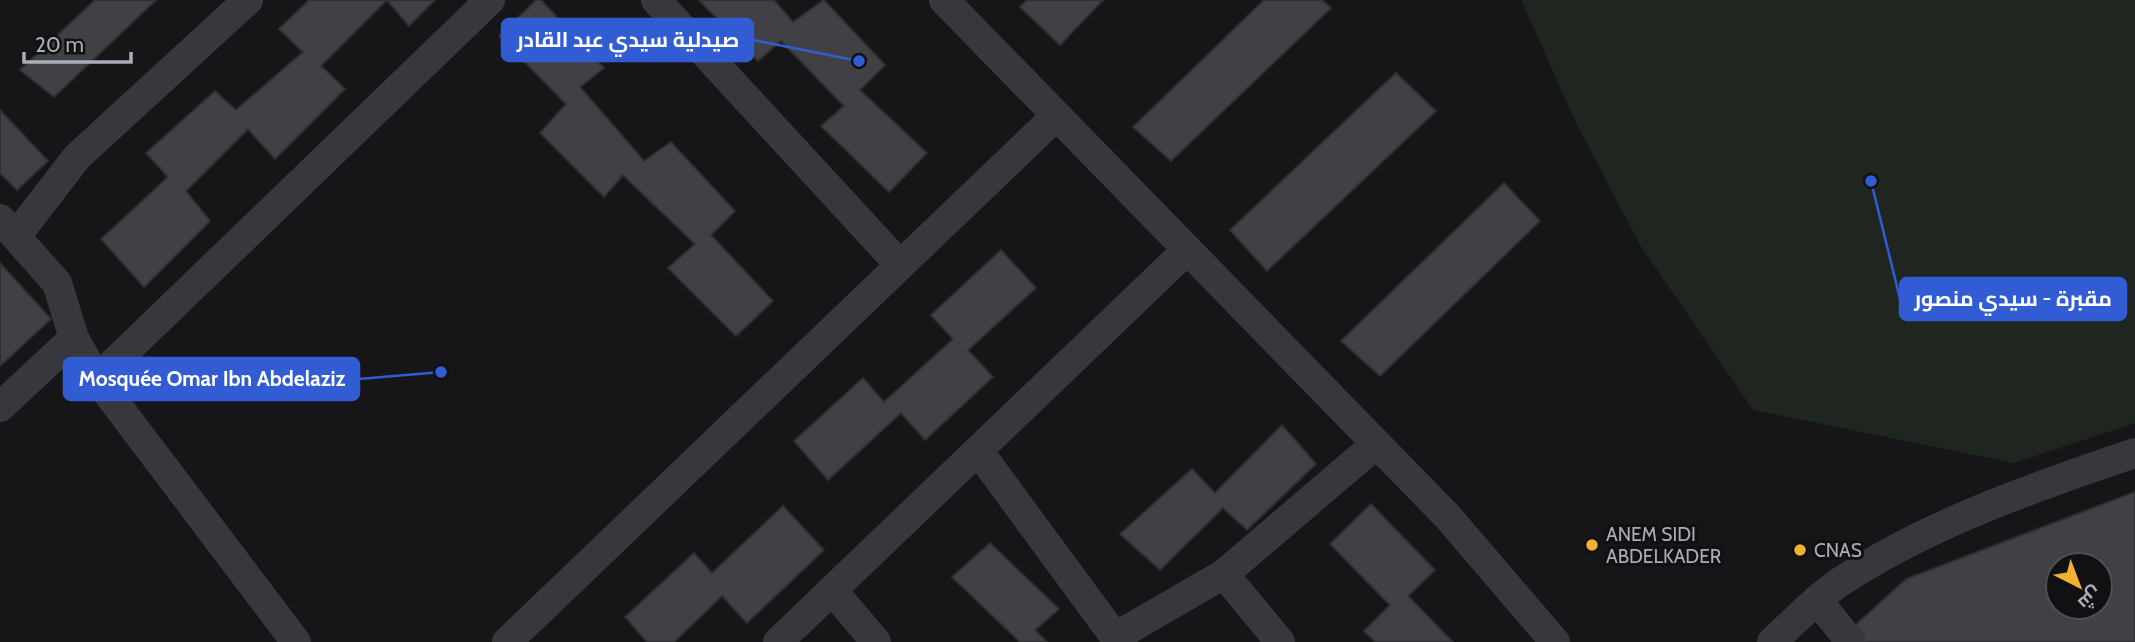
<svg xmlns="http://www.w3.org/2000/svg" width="2135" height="642" font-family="Cabin,Cairo,sans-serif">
  <rect width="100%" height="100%" fill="#161618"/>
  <path fill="#1e261f" d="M 1521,0 L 2135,0 L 2135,423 L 2014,463 L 1753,410 L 1640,245 L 1573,117 Z"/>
  <g fill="#404145" stroke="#303034" stroke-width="2" fill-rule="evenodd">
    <path d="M 95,0 L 156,0 L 54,97 L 20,70 Z"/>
    <path d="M 309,0 L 387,0 L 321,66 L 345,89 L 275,159 L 248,129 L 186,191 L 210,221 L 144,287 L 101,239 L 168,177 L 146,153 L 215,91 L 236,110 L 303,52 L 279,29 Z"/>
    <path d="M 387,0 L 435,0 L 409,26 Z"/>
    <path d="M 536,0 L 541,0 L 604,68 L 580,87 L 644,161 L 671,142 L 735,211 L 711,235 L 773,301 L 736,336 L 668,268 L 695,244 L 623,175 L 604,197 L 540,133 L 566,104 L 499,36 Z"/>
    <path d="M 699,0 L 774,0 L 793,22 L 824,0 L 885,65 L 860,90 L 927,153 L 889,192 L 821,126 L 844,106 L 781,41 L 758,61 Z"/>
    <path d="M 1027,0 L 1103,0 L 1060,45 L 1020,7 Z"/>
    <path d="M 1264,0 L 1322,0 L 1331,8 L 1171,161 L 1133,127 Z"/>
    <path d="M 1396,73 L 1436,111 L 1267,271 L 1230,230 Z"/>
    <path d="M 0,110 L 48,161 L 17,190 L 0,173 Z"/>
    <path d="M 1504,183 L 1540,221 L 1380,376 L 1341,341 Z"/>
    <path d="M 1001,250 L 1036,288 L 968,350 L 993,377 L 925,440 L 901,413 L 828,480 L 794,441 L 863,378 L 884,402 L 953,339 L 931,315 Z"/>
    <path d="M 0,263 L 51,319 L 0,366 Z"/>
    <path d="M 1282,425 L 1316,464 L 1247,530 L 1223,508 L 1160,570 L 1120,534 L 1192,469 L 1215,493 Z"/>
    <path d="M 2135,492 L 2135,642 L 1859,642 L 1849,631 L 1906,579 ZM 2058,565 L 2100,565 L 2100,607 L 2058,607 Z"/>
    <path d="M 1371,504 L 1435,570 L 1408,596 L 1453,642 L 1375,642 L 1364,631 L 1390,605 L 1330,544 Z"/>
    <path d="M 783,506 L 824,550 L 747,623 L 722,596 L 674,642 L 647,642 L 625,617 L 694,553 L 712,573 Z"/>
    <path d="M 990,543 L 1059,609 L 1035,630 L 1047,642 L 1020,642 L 952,577 Z"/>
  </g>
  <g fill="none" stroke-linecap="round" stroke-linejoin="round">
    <g stroke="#37383d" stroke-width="30">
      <path d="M 656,0 L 900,265"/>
      <path d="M 944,0 L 1448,517 L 1555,642"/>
      <path d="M 0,219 L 57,283 L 74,338 L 97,379 L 296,642"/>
      <path d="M 16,236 L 77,157 L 248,0"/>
      <path d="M 97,379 L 490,0"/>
      <path d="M 0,407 L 74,338"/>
      <path d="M 979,452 L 1115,637"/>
      <path d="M 1224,574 L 1280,642"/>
      <path d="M 832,590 L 876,642"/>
      <path d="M 1817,600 L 1851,642"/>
      <path d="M 507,642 L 1055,117"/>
      <path d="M 778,642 L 1186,251"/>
      <path d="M 1117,642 L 1115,637 L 1224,574 L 1375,445"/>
      <path d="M 1772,642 C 1794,622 1815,599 1840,582 C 1930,523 2034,487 2135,453"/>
    </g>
  </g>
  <g fill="#f2b134" stroke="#111113" stroke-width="2.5">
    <circle cx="1592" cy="545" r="7"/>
    <circle cx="1800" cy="550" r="7"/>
  </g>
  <g text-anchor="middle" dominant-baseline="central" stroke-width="6" stroke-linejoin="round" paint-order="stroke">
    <g font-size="19" fill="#a8adb8" stroke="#111113" text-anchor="start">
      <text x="1606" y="534">ANEM SIDI<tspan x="1606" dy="22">ABDELKADER</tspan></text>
      <text x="1814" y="550">CNAS</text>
    </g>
  </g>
  <path fill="none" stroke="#325cd3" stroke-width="2.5" d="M859 61L753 40M1871 181L1900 299M441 372L359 379"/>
  <g fill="#325cd3" stroke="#111113" stroke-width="2.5">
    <circle cx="859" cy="61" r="7"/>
    <circle cx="1871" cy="181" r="7"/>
    <circle cx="441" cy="372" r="7"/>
  </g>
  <g fill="#325cd3" stroke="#325cd3" stroke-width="2.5">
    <rect x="502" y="19" width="251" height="42" rx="7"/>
    <rect x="1900" y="278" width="226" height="42" rx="7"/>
    <rect x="64" y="358" width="295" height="42" rx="7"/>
  </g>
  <g font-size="21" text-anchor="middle" font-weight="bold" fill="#fff">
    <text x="628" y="47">صيدلية سيدي عبد القادر</text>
    <text x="2013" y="306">مقبرة - سيدي منصور</text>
    <text x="212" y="386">Mosquée Omar Ibn Abdelaziz</text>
  </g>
  <g transform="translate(2079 586) rotate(138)"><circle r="33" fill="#111113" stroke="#4d4f55" stroke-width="2"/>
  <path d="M0-5L12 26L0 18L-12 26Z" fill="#f2b134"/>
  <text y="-10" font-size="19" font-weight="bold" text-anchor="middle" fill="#a8adb8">ش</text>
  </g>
  <path d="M24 52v10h107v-10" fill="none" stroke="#a8adb8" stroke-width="3.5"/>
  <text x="35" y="52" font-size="21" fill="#a8adb8" stroke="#111113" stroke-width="5" paint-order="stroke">20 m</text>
</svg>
